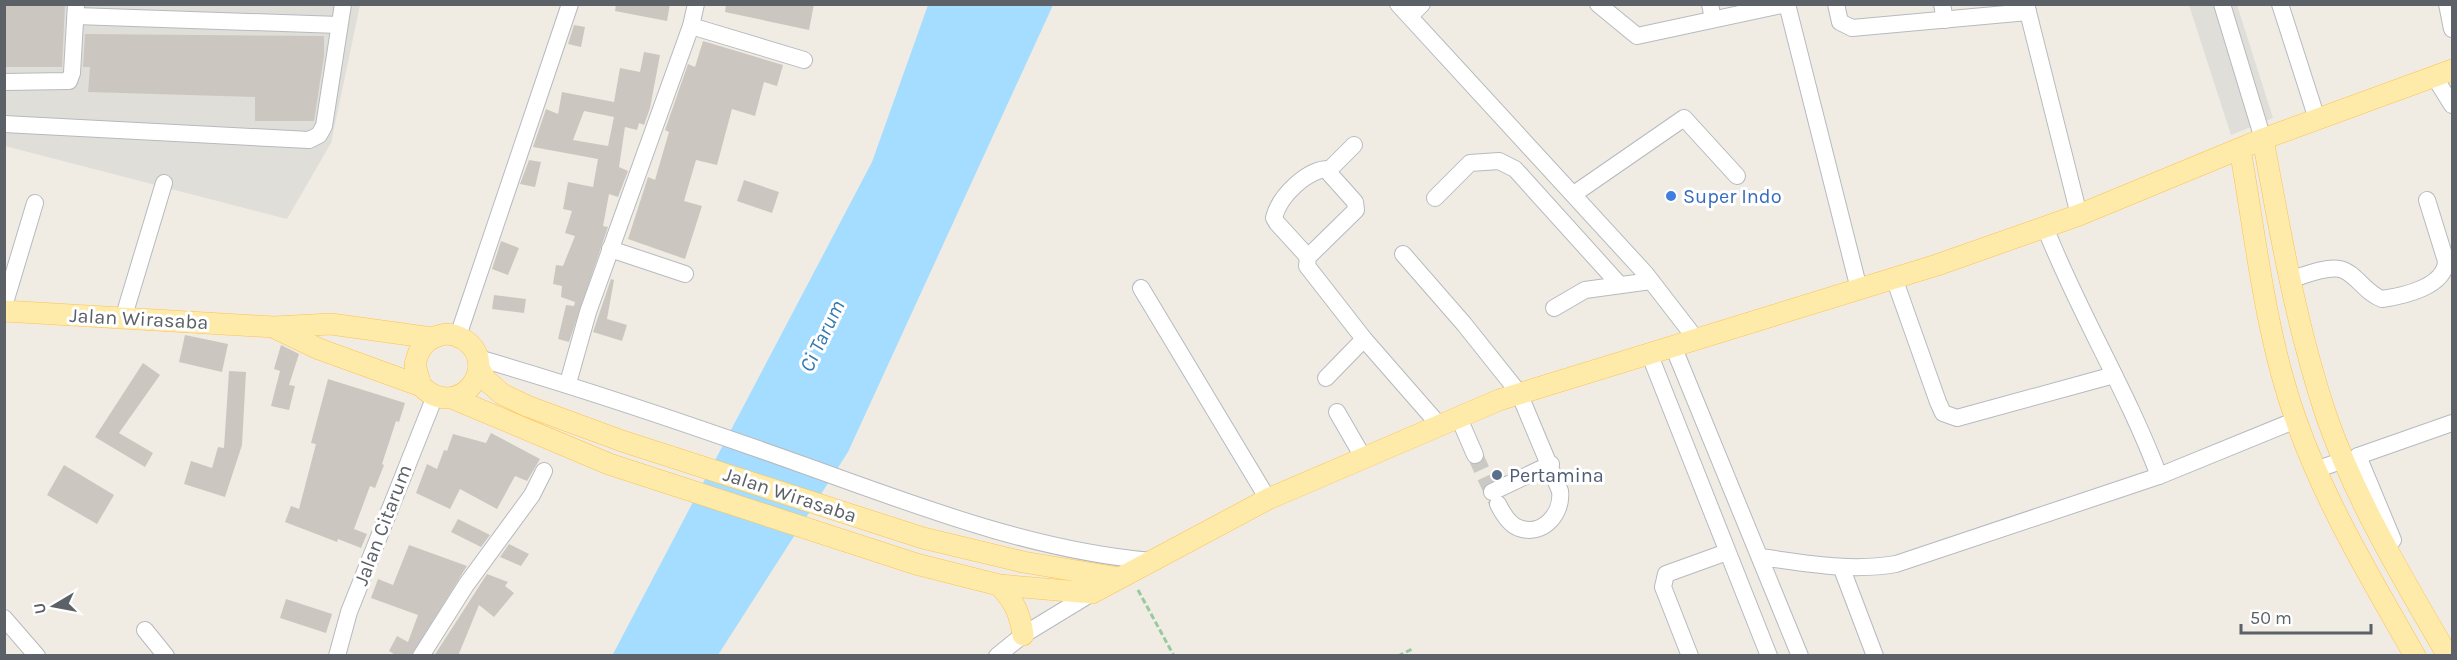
<svg xmlns="http://www.w3.org/2000/svg" width="2457" height="660" font-family="Karla,sans-serif">
  <rect width="100%" height="100%" fill="#f0ece3"/>
  <g fill="#e0ded8">
    <path d="M 4,5 L 360,5 L 331,143 L 287,219 L 5,146 Z"/>
    <path d="M 2189,5 L 2237,5 L 2273,118 L 2231,135 Z"/>
  </g>
  <path fill="#a4ddff" d="M 928,5 L 1053,5 L 848,452 L 718,655 L 612,656 L 872,162 Z"/>
  <g fill="#cbc7c0" fill-rule="evenodd">
    <path d="M 4,4 L 65,4 L 62,67 L 4,67 Z"/>
    <path d="M 616,4 L 670,4 L 667,21 L 615,11 Z"/>
    <path d="M 726,4 L 814,4 L 809,30 L 725,12 Z"/>
    <path d="M 574,25 L 585,27 L 581,47 L 568,44 Z"/>
    <path d="M 85,34 L 324,36 L 324,56 L 314,121 L 255,121 L 255,97 L 88,92 L 90,67 L 83,67 Z"/>
    <path d="M 703,41 L 783,65 L 777,86 L 764,82 L 755,116 L 732,109 L 717,165 L 696,160 L 684,201 L 702,206 L 685,259 L 628,239 L 648,177 L 655,180 L 669,132 L 665,130 L 688,64 L 695,67 Z"/>
    <path d="M 644,52 L 660,55 L 650,108 L 644,125 L 639,123 L 637,130 L 625,127 L 619,167 L 628,171 L 618,197 L 609,194 L 603,226 L 608,227 L 569,342 L 558,339 L 566,305 L 574,306 L 575,302 L 561,297 L 562,286 L 553,284 L 556,265 L 563,266 L 575,236 L 565,233 L 572,211 L 563,209 L 568,182 L 593,187 L 598,159 L 533,147 L 546,109 L 558,114 L 562,92 L 614,102 L 620,68 L 640,72 ZM 584,111 L 614,117 L 608,146 L 573,140 Z"/>
    <path d="M 529,160 L 541,162 L 535,187 L 520,184 Z"/>
    <path d="M 744,180 L 779,192 L 772,213 L 737,201 Z"/>
    <path d="M 501,241 L 519,248 L 508,275 L 492,269 Z"/>
    <path d="M 611,279 L 614,280 L 607,319 L 627,325 L 622,341 L 593,332 Z"/>
    <path d="M 494,295 L 526,299 L 524,313 L 492,309 Z"/>
    <path d="M 185,335 L 228,344 L 222,372 L 179,362 Z"/>
    <path d="M 281,345 L 299,354 L 289,385 L 295,386 L 289,410 L 271,406 L 280,371 L 274,369 Z"/>
    <path d="M 143,363 L 160,375 L 119,433 L 153,453 L 145,467 L 95,437 Z"/>
    <path d="M 229,371 L 246,372 L 242,445 L 225,497 L 184,484 L 191,461 L 212,468 L 218,447 L 224,448 Z"/>
    <path d="M 328,379 L 405,403 L 399,422 L 396,421 L 382,464 L 384,465 L 375,488 L 370,486 L 354,529 L 367,534 L 361,548 L 338,539 L 337,542 L 285,522 L 291,506 L 299,509 L 316,444 L 311,443 Z"/>
    <path d="M 491,433 L 540,459 L 527,481 L 515,476 L 497,509 L 460,489 L 450,509 L 416,493 L 427,464 L 437,469 L 444,450 L 447,451 L 453,434 L 486,443 Z"/>
    <path d="M 64,465 L 114,495 L 97,524 L 47,495 Z"/>
    <path d="M 458,519 L 490,535 L 481,547 L 451,532 Z"/>
    <path d="M 509,544 L 529,554 L 521,566 L 500,557 Z"/>
    <path d="M 409,545 L 467,566 L 411,656 L 397,656 L 389,651 L 397,636 L 408,642 L 418,615 L 371,598 L 378,579 L 393,585 Z"/>
    <path d="M 487,574 L 508,582 L 505,586 L 514,593 L 494,617 L 479,605 L 458,656 L 434,656 Z"/>
    <path d="M 286,599 L 332,614 L 326,633 L 280,618 Z"/>
  </g>
  <g fill="none" stroke-linecap="round" stroke-linejoin="round">
    <path stroke="#cbc9c4" stroke-width="16" stroke-dasharray="16 8" stroke-linecap="butt" d="M 1475,455 L 1497,503"/>
    <g stroke="#b6babf" stroke-width="18">
      <g id="minor">
        <path d="M 1398,4 L 1645,273 L 1696,339"/>
        <path d="M 1598,4 L 1637,36 L 1786,4"/>
        <path d="M 1710,4 L 1713,19"/>
        <path d="M 1787,4 L 1859,289"/>
        <path d="M 1836,4 L 1840,22 L 1852,28 L 2028,12"/>
        <path d="M 1942,4 L 1945,20"/>
        <path d="M 2026,4 L 2079,215"/>
        <path d="M 2222,4 L 2263,139"/>
        <path d="M 2280,4 L 2317,119"/>
        <path d="M 2447,4 L 2452,29"/>
        <path d="M 76,16 L 339,25"/>
        <path d="M 1410,16 L 1422,4"/>
        <path d="M 691,26 L 804,60"/>
        <path d="M 2434,76 L 2452,105"/>
        <path d="M 4,82 L 69,81 L 72,73 L 76,4"/>
        <path d="M 4,124 L 309,140 L 319,135 L 324,126 L 343,4"/>
        <path d="M 1354,145 L 1330,169 L 1329,173 L 1355,202 L 1356,210 L 1308,257 L 1307,266 L 1364,339 L 1440,426"/>
        <path d="M 1574,194 L 1684,118 L 1737,176"/>
        <path d="M 1435,198 L 1470,163 L 1499,161 L 1515,169 L 1618,283"/>
        <path d="M 610,249 L 685,274"/>
        <path d="M 1403,254 L 1464,324 L 1519,393 L 1560,491 C 1563,513 1543,537 1519,528 C 1509,525 1502,512 1498,504"/>
        <path d="M 1308,257 L 1277,223 L 1274,218 C 1279,196 1308,168 1330,169"/>
        <path d="M 1894,278 L 1938,402 L 1943,413 L 1957,418 L 2114,375"/>
        <path d="M 2289,280 C 2303,276 2325,266 2340,269 C 2355,272 2366,294 2382,299 C 2403,296 2445,287 2446,261 L 2427,200"/>
        <path d="M 1141,288 L 1268,499"/>
        <path d="M 4,306 L 35,203"/>
        <path d="M 1554,308 L 1585,290 L 1651,281"/>
        <path d="M 123,319 L 164,183"/>
        <path d="M 458,336 L 570,4"/>
        <path d="M 1673,346 L 1800,656"/>
        <path d="M 1649,353 L 1769,656"/>
        <path d="M 478,358 C 589,390 697,427 806,466 C 918,506 1033,551 1152,561"/>
        <path d="M 1326,378 L 1364,339"/>
        <path d="M 568,383 L 588,312 L 691,26 L 696,4"/>
        <path d="M 1337,412 L 1363,457"/>
        <path d="M 1459,418 L 1475,455"/>
        <path d="M 2358,456 L 2452,423"/>
        <path d="M 2315,470 L 2344,460"/>
        <path d="M 2350,471 L 2356,468 L 2354,460 L 2358,456 L 2393,540"/>
        <path d="M 2159,476 L 2296,420"/>
        <path d="M 1492,492 L 1551,464"/>
        <path d="M 1760,557 C 1806,563 1849,572 1896,564 L 2159,476 C 2127,390 2078,312 2045,227"/>
        <path d="M 1842,569 L 1875,656"/>
        <path d="M 4,618 L 37,656"/>
        <path d="M 145,630 L 166,656"/>
        <path d="M 337,656 L 349,612 L 435,396"/>
        <path d="M 421,656 L 466,585 L 532,495 L 544,471"/>
        <path d="M 997,656 L 1023,635 L 1092,593"/>
        <path d="M 1690,656 L 1663,587 L 1666,574 L 1727,552"/>
      </g>
    </g>
    <g stroke="#fec14e" stroke-width="22">
      <g id="major">
        <path d="M 2263,139 C 2280,232 2296,325 2326,415 C 2355,499 2403,579 2448,656"/>
        <path d="M 2240,149 C 2256,239 2265,333 2296,420 C 2325,503 2372,580 2415,656"/>
        <path d="M 4,311 L 274,327 L 331,324 L 432,338"/>
        <path d="M 277,329 L 319,349 L 421,386 C 459,423 503,364 463,339 C 456,335 448,333 441,335 C 425,339 418,349 415,365 L 421,386"/>
        <path d="M 479,368 L 486,380 L 502,394 L 527,406 L 622,441 L 923,538 L 1023,562 L 1119,578"/>
        <path d="M 452,398 L 609,464 L 916,564 L 999,585 L 1092,593 L 1268,499 L 1499,400 L 1937,265 L 2079,215 L 2263,139 L 2452,70"/>
        <path d="M 999,585 C 1014,601 1020,613 1023,635"/>
      </g>
    </g>
    <g stroke="#96cba1" stroke-width="3" stroke-dasharray="6 3" stroke-linecap="butt">
      <path d="M 1138,590 L 1174,656"/>
      <path d="M 1398,656 L 1412,649"/>
    </g>
    <use href="#minor" stroke="#fff" stroke-width="16"/>
    <use href="#major" stroke="#ffeba9" stroke-width="21"/>
  </g>
  <circle fill="#3f7fe0" stroke="#fff" stroke-width="2" cx="1671" cy="196" r="6"/>
  <circle fill="#5c6f8a" stroke="#fff" stroke-width="2" cx="1497" cy="475" r="6"/>
  <g text-anchor="middle" dominant-baseline="central" stroke-width="6" stroke-linejoin="round" paint-order="stroke">
    <g font-size="20" fill="#366cbe" stroke="#fff" text-anchor="start">
      <text x="1683" y="196">Super Indo</text>
    </g>
    <g font-size="20" fill="#5b6166" stroke="#fff">
      <text transform="translate(139 319) rotate(3)">Jalan Wirasaba</text>
      <text transform="translate(790 495) rotate(18)">Jalan Wirasaba</text>
      <text transform="translate(383 525) rotate(-69)">Jalan Citarum</text>
    </g>
    <g font-size="20" fill="#4e5e75" stroke="#fff" text-anchor="start">
      <text x="1509" y="475">Pertamina</text>
    </g>
    <g font-size="21" font-style="italic" fill="#357ab2" stroke="#fff">
      <text transform="translate(822 336) rotate(-64)">Ci Tarum</text>
    </g>
  </g>
  <rect width="2457" height="660" fill="none" stroke="#5b6166" stroke-width="12"/>
  <g transform="translate(54 606) rotate(260)" stroke="#ffffff" stroke-width="4.5" paint-order="stroke">
  <path d="M0-4.5L10 22L0 15L-10 22Z" fill="#5b6166"/>
  <text y="-9" font-size="16" font-weight="bold" text-anchor="middle" fill="#5b6166">U</text>
  </g>
  <path d="M2241 624v9h130v-9" fill="none" stroke="#5b6166" stroke-width="3"/>
  <text x="2250" y="624" font-size="18" fill="#5b6166" stroke="#ffffff" stroke-width="4.5" paint-order="stroke">50 m</text>
</svg>
